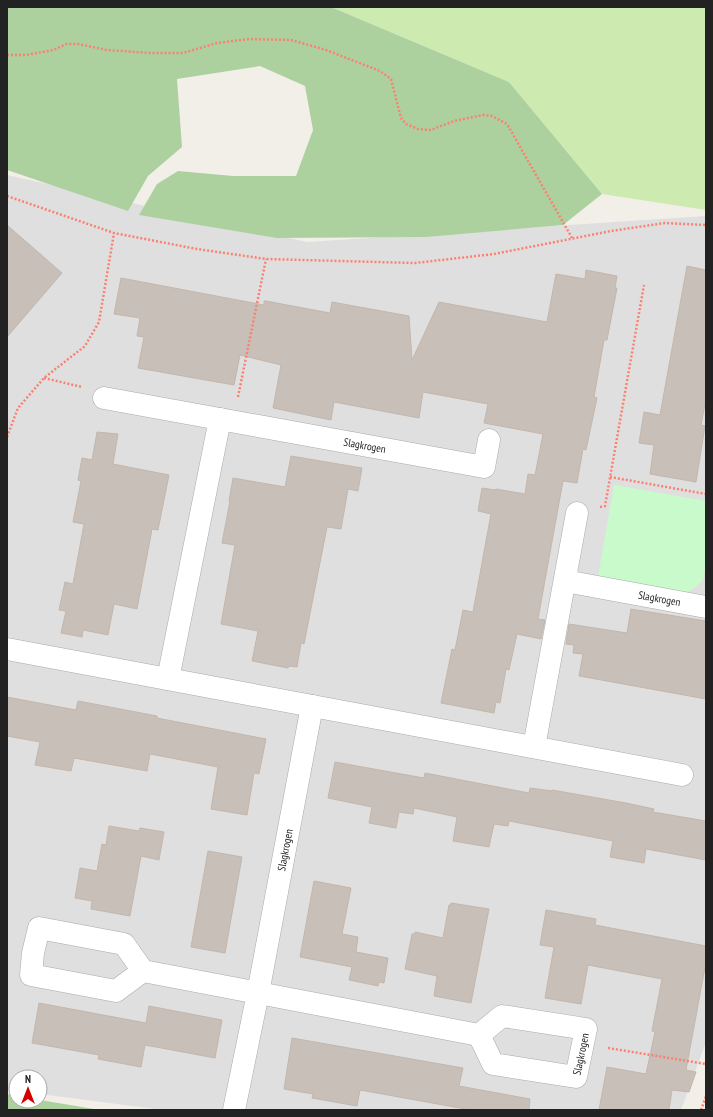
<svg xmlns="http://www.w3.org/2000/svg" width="713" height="1117" font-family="'PT Sans Narrow',sans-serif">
  <rect width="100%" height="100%" fill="#f2efe9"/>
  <path fill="#e0dfdf" d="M 7,175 L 307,242 L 706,216 L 706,1042 L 681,1110 L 163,1110 L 40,1094 L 40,1077 L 16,1077 L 16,1091 L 7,1090 Z"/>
  <path fill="#cdebb0" d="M 331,7 L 706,7 L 706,210 L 602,194 L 509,82 Z"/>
  <g fill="#add19e">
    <path d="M 16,7 L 331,7 L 509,82 L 602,194 L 563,225 L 426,237 L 277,238 L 139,215 L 157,184 L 178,171 L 233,176 L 296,176 L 313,130 L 305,86 L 260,66 L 177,79 L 182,147 L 148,176 L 128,211 L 7,170 L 7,8 Z"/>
    <path d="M 7,1094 L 16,1096 L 16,1101 L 40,1101 L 40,1100 L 100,1110 L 7,1110 Z"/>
  </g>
  <path fill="#c8facc" d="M 614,485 L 706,501 L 706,566 L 703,580 L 693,589 L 684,593 L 598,577 Z"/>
  <g fill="#c7bfb8" stroke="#c4b6ab">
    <path d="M 7,225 L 62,273 L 7,337 Z"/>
    <path d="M 687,266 L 706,270 L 706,399 L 701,425 L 705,426 L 696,482 L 650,474 L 654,445 L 639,443 L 644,412 L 660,415 Z"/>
    <path d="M 586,270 L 617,276 L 615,288 L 617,288 L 607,340 L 604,340 L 594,397 L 597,398 L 586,450 L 583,449 L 577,483 L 563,481 L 538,619 L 545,620 L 541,639 L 517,634 L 509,670 L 506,669 L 500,703 L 496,702 L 494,713 L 441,703 L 452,649 L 455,650 L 463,610 L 473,612 L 491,514 L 478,511 L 482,488 L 495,490 L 496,489 L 525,494 L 528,474 L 535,475 L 543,434 L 484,423 L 488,404 L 423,392 L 419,418 L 334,402 L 331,420 L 273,408 L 281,365 L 240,355 L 234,385 L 138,368 L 144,337 L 137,336 L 140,318 L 114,314 L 121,278 L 264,305 L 264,301 L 266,301 L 330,313 L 332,302 L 409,316 L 412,360 L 439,302 L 547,322 L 556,274 L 585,279 Z"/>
    <path d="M 97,432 L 118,434 L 113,464 L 169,475 L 158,530 L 152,529 L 137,609 L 114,604 L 108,635 L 83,630 L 82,637 L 61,633 L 66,611 L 59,610 L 65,582 L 73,584 L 84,524 L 73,522 L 81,481 L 78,480 L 82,458 L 92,460 Z"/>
    <path d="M 291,456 L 362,468 L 358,491 L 348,489 L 341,529 L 327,527 L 304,644 L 301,643 L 297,667 L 289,666 L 288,668 L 252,661 L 258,631 L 221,624 L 235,545 L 222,543 L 230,501 L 229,501 L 233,478 L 285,487 Z"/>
    <path d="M 631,609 L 706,621 L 706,699 L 579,676 L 583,654 L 573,653 L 574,645 L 566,644 L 569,624 L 627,633 Z"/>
    <path d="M 7,697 L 76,710 L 78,701 L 157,716 L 157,718 L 266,739 L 259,774 L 254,773 L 247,815 L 211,809 L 218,767 L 150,754 L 147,771 L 74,758 L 71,771 L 35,765 L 40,742 L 7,736 Z"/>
    <path d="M 335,762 L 424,778 L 425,773 L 529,793 L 530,788 L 552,791 L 552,790 L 626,803 L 654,809 L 653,812 L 706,821 L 706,860 L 646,849 L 644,863 L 610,857 L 613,841 L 509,821 L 508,826 L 494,824 L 489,847 L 453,841 L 457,817 L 414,808 L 413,814 L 399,812 L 396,828 L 369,823 L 372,807 L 328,798 Z"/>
    <path d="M 109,826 L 139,831 L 140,828 L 164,832 L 159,860 L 141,856 L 130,916 L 91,909 L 92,901 L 75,898 L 80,868 L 97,871 L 102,844 L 106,845 Z"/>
    <path d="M 208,851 L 242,857 L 225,953 L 191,947 Z"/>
    <path d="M 314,881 L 351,888 L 342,934 L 358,937 L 356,952 L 388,958 L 384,983 L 379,982 L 378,986 L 349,980 L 352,967 L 300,957 Z"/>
    <path d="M 451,903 L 489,909 L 471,1003 L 434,996 L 437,976 L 405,969 L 412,934 L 415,934 L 415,932 L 443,938 L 449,905 L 451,905 Z"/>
    <path d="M 546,910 L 596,919 L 595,925 L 706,946 L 706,962 L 686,1070 L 696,1072 L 689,1092 L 672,1090 L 669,1110 L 599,1110 L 607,1067 L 646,1074 L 655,1032 L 652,1031 L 662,979 L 588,965 L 581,1004 L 545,998 L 554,947 L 540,945 Z"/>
    <path d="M 39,1003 L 146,1023 L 149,1006 L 222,1020 L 215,1058 L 145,1045 L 141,1067 L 98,1059 L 99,1055 L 32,1043 Z"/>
    <path d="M 292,1038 L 463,1068 L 459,1086 L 530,1099 L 529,1110 L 471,1110 L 360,1090 L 357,1106 L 312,1098 L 313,1094 L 284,1089 Z"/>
  </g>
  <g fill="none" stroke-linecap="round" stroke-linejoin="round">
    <g stroke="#a9a9a9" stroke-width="23">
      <g id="minor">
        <path id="s1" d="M 104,398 L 484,467 L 489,440"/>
        <path id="s2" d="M 565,581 L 706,607"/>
        <path d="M 7,649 L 682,775"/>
        <path d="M 168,679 L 220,419"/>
        <path d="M 534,747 L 577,513"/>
        <path id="s3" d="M 143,971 L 116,991 L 31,975 L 33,953 L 39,928 L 124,944 L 143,971 L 479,1035 L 493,1064 L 576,1077 L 586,1029 L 502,1016 L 479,1035"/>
        <path id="s4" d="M 234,1110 L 258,993 L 312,706"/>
      </g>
    </g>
    <g stroke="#fa8072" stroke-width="2.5" stroke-dasharray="2 2" stroke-linecap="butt">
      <path d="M 7,55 L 26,55 L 53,50 L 67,44 L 78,44 L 107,50 L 150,53 L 183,53 L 217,43 L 248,39 L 291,40 L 326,50 L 380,71 L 391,79 L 401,118 L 406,124 L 418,129 L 431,130 L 454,121 L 483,115 L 492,116 L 507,124 L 572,238"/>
      <path d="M 7,196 L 114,233 L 197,249 L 266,259 L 415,263 L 494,254 L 611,231 L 665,223 L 706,225"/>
      <path d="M 44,378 L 82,387"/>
      <path d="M 238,397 L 266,259"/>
      <path d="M 7,437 L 18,408 L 44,378 L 85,346 L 99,322 L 114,233"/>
      <path d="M 610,477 L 706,494"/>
      <path d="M 600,507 L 605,506 L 644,285"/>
      <path d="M 608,1048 L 706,1064"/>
      <path d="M 701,1110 L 706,1096"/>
    </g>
    <use href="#minor" stroke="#fff" stroke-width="22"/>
  </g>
  <g text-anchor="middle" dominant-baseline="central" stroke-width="3" stroke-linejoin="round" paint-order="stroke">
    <g font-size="11" fill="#222" stroke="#fff">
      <text stroke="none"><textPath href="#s1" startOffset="265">Slagkrogen</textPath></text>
      <text stroke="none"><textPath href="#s2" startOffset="96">Slagkrogen</textPath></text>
      <text stroke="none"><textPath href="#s4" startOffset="265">Slagkrogen</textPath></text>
      <text stroke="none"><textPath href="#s3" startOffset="769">Slagkrogen</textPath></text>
    </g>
  </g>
  <rect width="713" height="1117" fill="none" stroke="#222222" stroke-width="16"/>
  <g transform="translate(28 1089)"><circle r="19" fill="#ffffff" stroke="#a7a7a7"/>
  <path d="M0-3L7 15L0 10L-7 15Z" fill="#d40000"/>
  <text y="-6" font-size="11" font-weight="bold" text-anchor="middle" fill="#222222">N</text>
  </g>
</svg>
